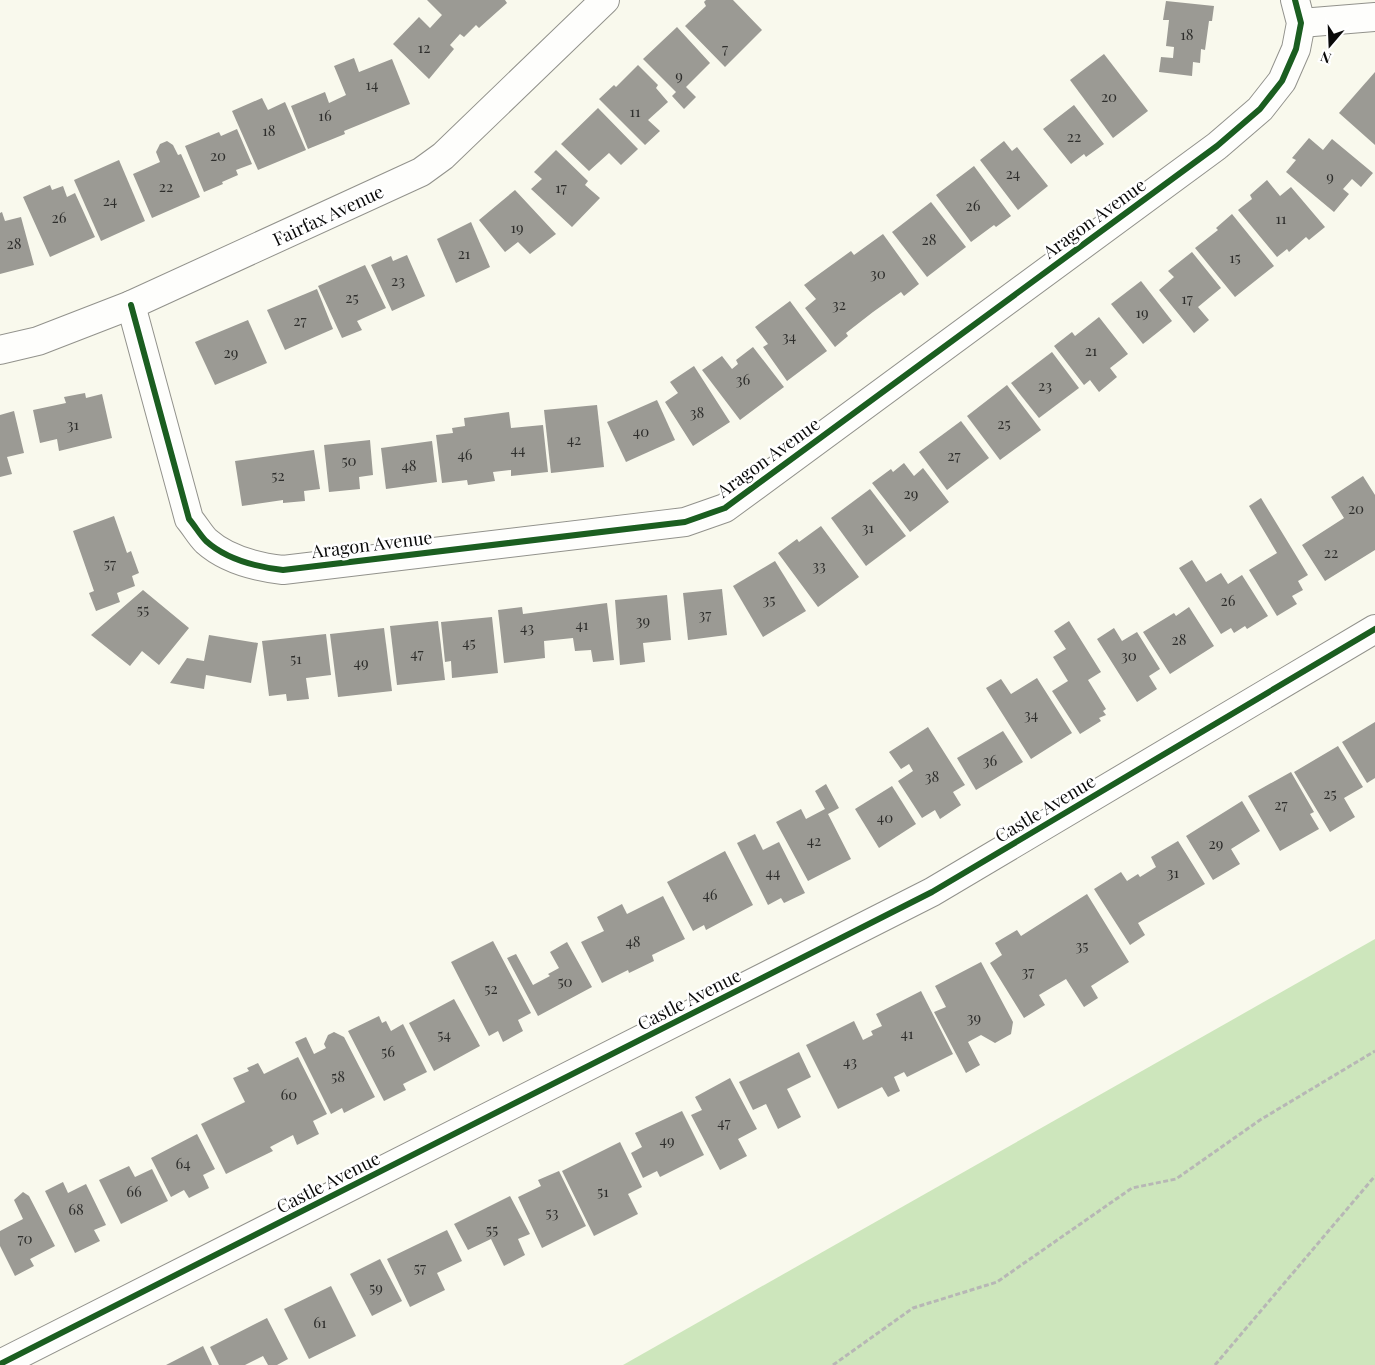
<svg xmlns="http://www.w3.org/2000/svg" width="1375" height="1365" font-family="'Playfair Display',serif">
  <rect width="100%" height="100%" fill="#f9f9ed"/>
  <path fill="#cde6bc" d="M 1375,939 L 1375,1365 L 623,1365 Z"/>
  <g fill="#9b9a94">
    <path d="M 427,0 L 505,0 L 507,3 L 479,28 L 476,25 L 464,37 L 460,34 L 450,45 L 454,49 L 429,79 L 393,44 L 419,17 L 430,28 L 442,15 Z"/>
    <path d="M 706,0 L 733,0 L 762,30 L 725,67 L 685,26 L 706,6 L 704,2 Z"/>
    <path d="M 1166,1 L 1214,6 L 1212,21 L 1209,21 L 1205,50 L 1201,49 L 1200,63 L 1193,62 L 1192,76 L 1159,72 L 1161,57 L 1173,58 L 1174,47 L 1166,46 L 1169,20 L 1163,20 Z"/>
    <path d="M 677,27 L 710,63 L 686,87 L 696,97 L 684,109 L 672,96 L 676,92 L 643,59 Z"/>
    <path d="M 1104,54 L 1148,111 L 1113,138 L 1070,80 Z"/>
    <path d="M 354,58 L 359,72 L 392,59 L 410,104 L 344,131 L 345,134 L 308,149 L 291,106 L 325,92 L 329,103 L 346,95 L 334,66 Z"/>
    <path d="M 638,65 L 658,85 L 656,88 L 668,102 L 648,120 L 660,131 L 645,145 L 599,99 L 614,85 L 616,87 Z"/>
    <path d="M 1375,72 L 1375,145 L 1339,113 Z"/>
    <path d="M 262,98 L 268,110 L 285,102 L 306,150 L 258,170 L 232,111 Z"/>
    <path d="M 1074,105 L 1104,144 L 1086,157 L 1084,154 L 1071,164 L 1043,129 Z"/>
    <path d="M 598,108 L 638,149 L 621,165 L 609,153 L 589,171 L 561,144 Z"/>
    <path d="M 237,129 L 252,164 L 236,170 L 238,175 L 222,182 L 223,184 L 204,192 L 185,146 L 219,132 L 221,136 Z"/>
    <path d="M 1309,138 L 1323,150 L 1332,139 L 1373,173 L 1361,187 L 1352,179 L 1343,189 L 1349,194 L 1334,212 L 1286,172 L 1296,160 L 1292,158 Z"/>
    <path d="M 167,141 L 173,145 L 178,155 L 181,154 L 200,197 L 152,218 L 133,174 L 160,162 L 156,152 L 160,144 Z"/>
    <path d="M 1004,141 L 1012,151 L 1017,147 L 1048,186 L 1018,210 L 980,160 Z"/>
    <path d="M 556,150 L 588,181 L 585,185 L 600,198 L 572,227 L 531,189 L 542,179 L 534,172 Z"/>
    <path d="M 119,160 L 145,221 L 101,241 L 74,180 Z"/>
    <path d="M 974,166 L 1011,216 L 996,227 L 994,225 L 971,242 L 936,195 Z"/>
    <path d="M 1267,180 L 1280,196 L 1291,187 L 1325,227 L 1309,240 L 1306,237 L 1289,252 L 1287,249 L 1277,257 L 1238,210 L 1252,199 L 1250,195 Z"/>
    <path d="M 50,185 L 52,190 L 63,186 L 67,197 L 75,193 L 95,237 L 50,257 L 23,197 Z"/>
    <path d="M 515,190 L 556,234 L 530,254 L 518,242 L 505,252 L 479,220 Z"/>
    <path d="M 931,202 L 966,247 L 927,277 L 892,232 Z"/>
    <path d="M 2,212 L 5,221 L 21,217 L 34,265 L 0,274 L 0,213 Z"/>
    <path d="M 1232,214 L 1274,266 L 1235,297 L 1195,248 L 1218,230 L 1216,228 Z"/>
    <path d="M 471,222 L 490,267 L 456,283 L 437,239 Z"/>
    <path d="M 883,234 L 919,284 L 904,296 L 901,292 L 873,312 L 846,333 L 848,336 L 835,347 L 805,308 L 816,299 L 804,285 L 851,251 L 854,255 Z"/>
    <path d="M 1192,252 L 1221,288 L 1198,307 L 1209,320 L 1194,333 L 1159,290 L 1174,277 L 1168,271 Z"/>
    <path d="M 407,255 L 425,296 L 392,311 L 371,265 L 391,256 L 393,261 Z"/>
    <path d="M 365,265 L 386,308 L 357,321 L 362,330 L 342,338 L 318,286 Z"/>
    <path d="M 1141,281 L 1172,321 L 1143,344 L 1111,304 Z"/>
    <path d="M 317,289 L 333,329 L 285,350 L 267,310 Z"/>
    <path d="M 790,301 L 827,351 L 787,381 L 763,347 L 768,344 L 755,327 Z"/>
    <path d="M 1099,317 L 1128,354 L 1110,368 L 1117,377 L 1099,392 L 1090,380 L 1084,385 L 1054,346 L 1072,332 L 1075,336 Z"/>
    <path d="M 248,320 L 267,363 L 215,385 L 195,342 Z"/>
    <path d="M 753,347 L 784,387 L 740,420 L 702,370 L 722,356 L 732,369 L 738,364 L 736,360 Z"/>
    <path d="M 1052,352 L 1079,388 L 1039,418 L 1011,383 Z"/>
    <path d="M 694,366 L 730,422 L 693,446 L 665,402 L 678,393 L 670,382 Z"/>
    <path d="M 1007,385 L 1041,430 L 1000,460 L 967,416 Z"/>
    <path d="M 85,393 L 86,398 L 102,394 L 112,438 L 59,451 L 57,439 L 40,443 L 33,410 L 66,403 L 64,397 Z"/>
    <path d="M 657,400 L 675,440 L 626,462 L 607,422 Z"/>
    <path d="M 597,405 L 604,467 L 551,473 L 544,410 Z"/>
    <path d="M 14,411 L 24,453 L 7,457 L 12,474 L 0,477 L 0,415 Z"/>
    <path d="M 509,412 L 511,428 L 543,425 L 548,472 L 511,476 L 511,470 L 493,472 L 495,481 L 468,485 L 467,480 L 442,483 L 436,435 L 453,433 L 452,428 L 465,426 L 464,418 Z"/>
    <path d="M 961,421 L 989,458 L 947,490 L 919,452 Z"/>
    <path d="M 370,440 L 373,475 L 359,477 L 360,489 L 329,492 L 324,445 Z"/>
    <path d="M 432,441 L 437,482 L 386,489 L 381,448 Z"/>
    <path d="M 314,450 L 320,489 L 304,491 L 305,501 L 283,503 L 283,500 L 242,506 L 235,461 Z"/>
    <path d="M 904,463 L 914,476 L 923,468 L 949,502 L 910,532 L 872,483 L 891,469 L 893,472 Z"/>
    <path d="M 1363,476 L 1375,495 L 1375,550 L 1325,581 L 1302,545 L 1344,518 L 1331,497 Z"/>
    <path d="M 870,489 L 906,536 L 866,566 L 831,518 Z"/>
    <path d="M 1261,498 L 1308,575 L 1298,581 L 1303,590 L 1292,596 L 1297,604 L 1277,616 L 1249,570 L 1277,553 L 1249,506 Z"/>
    <path d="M 114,516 L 127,553 L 131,551 L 139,573 L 132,576 L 135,586 L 117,593 L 120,602 L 96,611 L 89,593 L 94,591 L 73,531 Z"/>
    <path d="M 821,526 L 859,577 L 818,607 L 778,553 L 797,539 L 799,542 Z"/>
    <path d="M 1192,560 L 1206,582 L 1221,573 L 1228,584 L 1242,575 L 1268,616 L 1247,629 L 1245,626 L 1234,633 L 1231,628 L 1221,634 L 1179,568 Z"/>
    <path d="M 775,561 L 806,611 L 763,637 L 733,586 Z"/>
    <path d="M 722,589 L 727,635 L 688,640 L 683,593 Z"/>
    <path d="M 143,590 L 189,628 L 159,665 L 142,651 L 130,666 L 91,635 Z"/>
    <path d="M 667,595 L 671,640 L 643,643 L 645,662 L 620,665 L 615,600 Z"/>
    <path d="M 607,603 L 614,660 L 593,662 L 591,650 L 575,651 L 573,638 L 544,641 L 545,658 L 504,663 L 498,610 L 522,607 L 523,614 Z"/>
    <path d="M 1189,607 L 1214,646 L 1170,674 L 1143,632 L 1174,613 L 1176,616 Z"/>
    <path d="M 492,617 L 498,673 L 452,678 L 451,661 L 445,662 L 441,622 Z"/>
    <path d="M 438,621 L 445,680 L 397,685 L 390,626 Z"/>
    <path d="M 1069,621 L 1101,672 L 1088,680 L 1106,709 L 1103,711 L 1106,715 L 1099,718 L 1101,721 L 1080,734 L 1052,691 L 1068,681 L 1053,657 L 1066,649 L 1054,631 Z"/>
    <path d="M 384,628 L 392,691 L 338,697 L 330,634 Z"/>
    <path d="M 1114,628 L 1122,641 L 1137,632 L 1160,669 L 1149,676 L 1157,689 L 1137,702 L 1097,639 Z"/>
    <path d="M 326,634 L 331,675 L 306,678 L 309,699 L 287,701 L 286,694 L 269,696 L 262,641 Z"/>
    <path d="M 209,635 L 258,643 L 251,683 L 206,675 L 204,689 L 170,683 L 187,658 L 204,661 Z"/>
    <path d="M 1037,678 L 1072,733 L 1031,759 L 986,688 L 1001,679 L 1011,694 Z"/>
    <path d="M 1375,722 L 1375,778 L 1367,783 L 1342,742 Z"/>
    <path d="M 928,727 L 965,785 L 953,792 L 961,805 L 940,819 L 935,810 L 922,818 L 898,781 L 913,771 L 909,764 L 901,769 L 889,752 Z"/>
    <path d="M 1003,731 L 1023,762 L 976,790 L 957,758 Z"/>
    <path d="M 1338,746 L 1363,787 L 1344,798 L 1355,817 L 1330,832 L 1294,772 Z"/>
    <path d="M 1291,772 L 1314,812 L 1310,814 L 1319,829 L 1280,851 L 1248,796 Z"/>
    <path d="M 826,784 L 839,808 L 828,814 L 851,859 L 808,881 L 776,822 L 801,809 L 806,819 L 825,809 L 815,791 Z"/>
    <path d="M 892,786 L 916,824 L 879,848 L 855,809 Z"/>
    <path d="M 1242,801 L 1260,831 L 1231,849 L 1240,864 L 1213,880 L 1186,836 Z"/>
    <path d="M 755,834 L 763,850 L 779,842 L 805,893 L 784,903 L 781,898 L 768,905 L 737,843 Z"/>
    <path d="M 1178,841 L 1205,884 L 1138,923 L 1145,935 L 1130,945 L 1094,889 L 1121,872 L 1127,881 L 1138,874 L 1140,877 L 1156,867 L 1151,857 Z"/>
    <path d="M 725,851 L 753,905 L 706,930 L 704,925 L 693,931 L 667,882 Z"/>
    <path d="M 1087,894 L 1129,962 L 1091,986 L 1098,998 L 1084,1007 L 1066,979 L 1039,995 L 1045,1005 L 1024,1018 L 990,963 L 1002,955 L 995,943 L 1017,930 L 1021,936 Z"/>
    <path d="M 663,896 L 685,939 L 652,955 L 654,961 L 629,973 L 628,970 L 602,983 L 581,942 L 604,931 L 597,917 L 622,904 L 627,914 Z"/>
    <path d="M 493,941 L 531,1013 L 518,1020 L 523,1031 L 503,1042 L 498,1031 L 489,1036 L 451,962 Z"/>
    <path d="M 567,942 L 592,987 L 538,1016 L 507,958 L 516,954 L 533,985 L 550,976 L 548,974 L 559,968 L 550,952 Z"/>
    <path d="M 981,962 L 1013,1022 L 1011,1034 L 995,1043 L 981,1035 L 968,1042 L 980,1065 L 966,1073 L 934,1012 L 946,1007 L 935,986 Z"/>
    <path d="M 921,991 L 953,1054 L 907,1077 L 904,1072 L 894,1077 L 900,1091 L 888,1097 L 882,1087 L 838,1109 L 806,1045 L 854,1021 L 863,1040 L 873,1035 L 871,1031 L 882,1026 L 876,1014 Z"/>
    <path d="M 454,999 L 480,1046 L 434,1071 L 409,1023 Z"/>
    <path d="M 379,1016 L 382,1023 L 386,1021 L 391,1031 L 403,1024 L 427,1072 L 403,1084 L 406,1090 L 384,1101 L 348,1031 Z"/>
    <path d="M 334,1032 L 344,1037 L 375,1097 L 344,1113 L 342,1108 L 331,1114 L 295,1042 L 306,1037 L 314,1054 L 326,1048 L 324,1044 L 328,1035 Z"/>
    <path d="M 799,1052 L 811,1077 L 787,1089 L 801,1117 L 778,1129 L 766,1104 L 753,1110 L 739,1082 Z"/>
    <path d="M 298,1057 L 327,1114 L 313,1121 L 319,1134 L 297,1145 L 293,1135 L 270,1147 L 273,1151 L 226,1174 L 201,1124 L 245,1102 L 233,1078 L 249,1071 L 247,1068 L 258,1063 L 264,1074 Z"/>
    <path d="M 730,1078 L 757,1129 L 738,1139 L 747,1156 L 720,1170 L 691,1115 L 702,1110 L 695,1097 Z"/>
    <path d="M 682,1111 L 704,1155 L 660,1177 L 657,1171 L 643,1178 L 631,1153 L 642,1147 L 635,1133 Z"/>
    <path d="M 197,1134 L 215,1169 L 203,1175 L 209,1188 L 189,1198 L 184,1190 L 171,1197 L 151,1158 Z"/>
    <path d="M 620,1142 L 642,1187 L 628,1194 L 638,1214 L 594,1236 L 562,1171 Z"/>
    <path d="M 129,1166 L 135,1177 L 152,1169 L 168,1201 L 121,1224 L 99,1180 Z"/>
    <path d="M 559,1171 L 586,1226 L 542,1248 L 518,1197 L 541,1186 L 538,1180 Z"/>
    <path d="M 63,1182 L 68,1193 L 86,1184 L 106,1225 L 94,1230 L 100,1241 L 75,1253 L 45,1191 Z"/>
    <path d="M 23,1192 L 29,1196 L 55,1246 L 30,1259 L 34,1266 L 15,1276 L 0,1246 L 0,1231 L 23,1219 L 14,1200 Z"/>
    <path d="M 510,1196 L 530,1234 L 518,1239 L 525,1255 L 504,1266 L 491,1239 L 468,1250 L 454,1224 Z"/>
    <path d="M 447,1230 L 462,1261 L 437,1273 L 445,1290 L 410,1307 L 387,1259 Z"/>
    <path d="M 380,1259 L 402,1301 L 372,1316 L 350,1274 Z"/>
    <path d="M 331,1286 L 356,1336 L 309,1359 L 284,1309 Z"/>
    <path d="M 267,1318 L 288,1359 L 277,1365 L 268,1365 L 263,1356 L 245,1365 L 219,1365 L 210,1347 Z"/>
    <path d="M 203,1346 L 212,1365 L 166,1365 Z"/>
  </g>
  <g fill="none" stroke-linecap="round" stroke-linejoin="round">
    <g stroke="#92928c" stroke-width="30">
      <g id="street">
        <path d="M 1301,23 L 1375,17"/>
        <path d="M 131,305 L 189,519 C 195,526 200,535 206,541 C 226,559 257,567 283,570 L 685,522 L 725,508 L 1217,146 L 1260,109 L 1282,81 L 1296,49 L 1301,23 L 1295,0"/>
        <path d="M 0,350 L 38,341 L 131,305 L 421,172 L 443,156 L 605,0"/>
        <path d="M 0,1364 L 932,892 L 1375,629"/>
      </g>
    </g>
    <g stroke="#b7b7b5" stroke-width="3" stroke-dasharray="5 2.5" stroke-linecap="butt">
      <path d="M 833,1365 L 913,1308 L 997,1282 L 1132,1188 L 1176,1179 L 1260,1120 L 1375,1051"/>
      <path d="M 1215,1365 L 1375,1176"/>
    </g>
    <use href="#street" stroke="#fefefc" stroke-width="28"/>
    <g stroke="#fff" stroke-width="9">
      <g id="cycleway">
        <path d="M 131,305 L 189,519 C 195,526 200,535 206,541 C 226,559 257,567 283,570 L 685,522 L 725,508 L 1217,146 L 1260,109 L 1282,81 L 1296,49 L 1301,23 L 1295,0"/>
        <path d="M 0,1364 L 932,892 L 1375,629"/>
      </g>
    </g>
    <use href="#cycleway" stroke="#1b5e20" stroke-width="6"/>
  </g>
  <g text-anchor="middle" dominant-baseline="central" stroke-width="5" stroke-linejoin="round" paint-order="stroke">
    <g font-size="15" fill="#2e2e2c">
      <text x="1187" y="34">18</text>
      <text x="424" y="47">12</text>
      <text x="725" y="48">7</text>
      <text x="679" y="75">9</text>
      <text x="372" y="84">14</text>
      <text x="1109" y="96">20</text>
      <text x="635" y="111">11</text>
      <text x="325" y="115">16</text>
      <text x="269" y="130">18</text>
      <text x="1074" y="136">22</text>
      <text x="218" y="155">20</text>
      <text x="1013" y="173">24</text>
      <text x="1330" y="176">9</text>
      <text x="166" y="186">22</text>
      <text x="561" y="187">17</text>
      <text x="110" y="200">24</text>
      <text x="973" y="205">26</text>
      <text x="59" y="217">26</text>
      <text x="1281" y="218">11</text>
      <text x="517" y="227">19</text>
      <text x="929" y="239">28</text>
      <text x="14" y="243">28</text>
      <text x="464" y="253">21</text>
      <text x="1235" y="257">15</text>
      <text x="878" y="273">30</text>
      <text x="398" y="280">23</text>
      <text x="352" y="297">25</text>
      <text x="1187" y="298">17</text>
      <text x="839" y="304">32</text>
      <text x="1142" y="312">19</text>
      <text x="300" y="320">27</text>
      <text x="789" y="336">34</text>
      <text x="1091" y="350">21</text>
      <text x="231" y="352">29</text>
      <text x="743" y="379">36</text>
      <text x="1045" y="385">23</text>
      <text x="697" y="412">38</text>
      <text x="1004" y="423">25</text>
      <text x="73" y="424">31</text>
      <text x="641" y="431">40</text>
      <text x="574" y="439">42</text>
      <text x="518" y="449">44</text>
      <text x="465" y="454">46</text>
      <text x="954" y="455">27</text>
      <text x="349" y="460">50</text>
      <text x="409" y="465">48</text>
      <text x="278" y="475">52</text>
      <text x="911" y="493">29</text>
      <text x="1356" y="508">20</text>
      <text x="868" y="527">31</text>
      <text x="1331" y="552">22</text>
      <text x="110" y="563">57</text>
      <text x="819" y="565">33</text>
      <text x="769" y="599">35</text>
      <text x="1228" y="600">26</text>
      <text x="143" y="609">55</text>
      <text x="705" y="614">37</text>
      <text x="643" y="620">39</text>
      <text x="582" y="624">41</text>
      <text x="527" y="627">43</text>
      <text x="1179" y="639">28</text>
      <text x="469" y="642">45</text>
      <text x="417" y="653">47</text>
      <text x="1129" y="655">30</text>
      <text x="296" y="658">51</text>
      <text x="361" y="662">49</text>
      <text x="1031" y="714">34</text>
      <text x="990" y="760">36</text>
      <text x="932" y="776">38</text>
      <text x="1330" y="793">25</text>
      <text x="1281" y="804">27</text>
      <text x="885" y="817">40</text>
      <text x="814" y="840">42</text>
      <text x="1216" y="843">29</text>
      <text x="773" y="872">44</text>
      <text x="1173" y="872">31</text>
      <text x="710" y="894">46</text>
      <text x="633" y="941">48</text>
      <text x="1082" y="945">35</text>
      <text x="1028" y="971">37</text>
      <text x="565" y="981">50</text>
      <text x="491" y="988">52</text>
      <text x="974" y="1017">39</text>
      <text x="907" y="1033">41</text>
      <text x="444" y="1034">54</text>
      <text x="388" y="1051">56</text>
      <text x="850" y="1061">43</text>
      <text x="338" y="1076">58</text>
      <text x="289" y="1094">60</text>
      <text x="724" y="1122">47</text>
      <text x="667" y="1140">49</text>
      <text x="183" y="1163">64</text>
      <text x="134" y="1191">66</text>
      <text x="603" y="1191">51</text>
      <text x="76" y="1209">68</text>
      <text x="552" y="1212">53</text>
      <text x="492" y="1229">55</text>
      <text x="25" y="1238">70</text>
      <text x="420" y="1267">57</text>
      <text x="376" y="1287">59</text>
      <text x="320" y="1322">61</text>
    </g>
    <g font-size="18" fill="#0a0a0a" stroke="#fff">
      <text transform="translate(328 215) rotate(-25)">Fairfax Avenue</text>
      <text transform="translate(1094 218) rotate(-36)">Aragon Avenue</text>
      <text transform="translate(768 457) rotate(-36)">Aragon Avenue</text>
      <text transform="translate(372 544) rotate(-7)">Aragon Avenue</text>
      <text transform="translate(1045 808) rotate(-31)">Castle Avenue</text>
      <text transform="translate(689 999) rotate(-27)">Castle Avenue</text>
      <text transform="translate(328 1182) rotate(-27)">Castle Avenue</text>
    </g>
  </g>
  <g transform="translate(1330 45) rotate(199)" stroke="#ffffff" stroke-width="4" paint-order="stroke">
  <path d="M0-4L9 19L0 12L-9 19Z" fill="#0a0a0a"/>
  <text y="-8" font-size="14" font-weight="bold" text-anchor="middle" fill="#0a0a0a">N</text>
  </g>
</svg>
